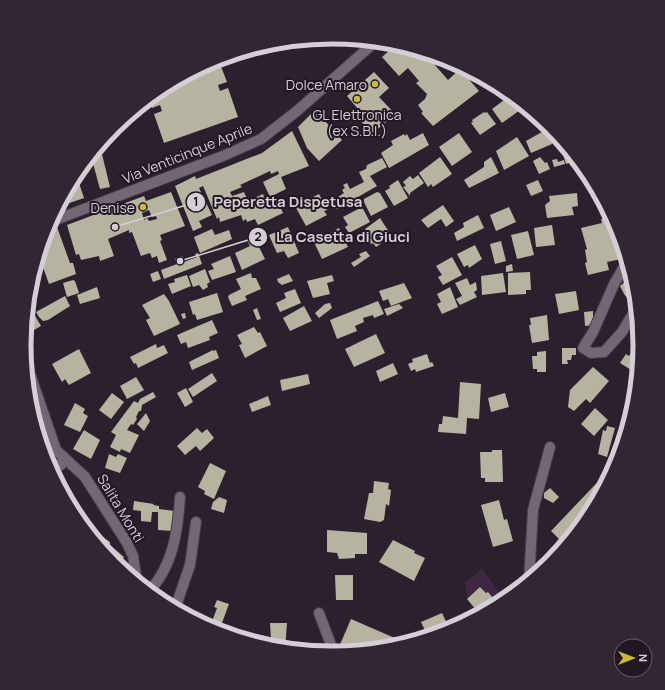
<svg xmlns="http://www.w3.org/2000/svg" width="665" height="690" font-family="Manrope,sans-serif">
  <rect width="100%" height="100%" fill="#2b212e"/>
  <path fill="#3f2744" d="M 482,569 L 505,600 L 498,605 L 488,592 L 486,593 L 480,587 L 467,599 L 465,582 Z"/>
  <g fill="#b6b4a1" fill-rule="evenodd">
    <path d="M 397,44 L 430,54 L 427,56 L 448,80 L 460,69 L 479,91 L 433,126 L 421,113 L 423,112 L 418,105 L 425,99 L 427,94 L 416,83 L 419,81 L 408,68 L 399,76 L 382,57 Z"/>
    <path d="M 218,59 L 227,82 L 218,85 L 220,91 L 228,88 L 238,117 L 164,143 L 154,114 L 162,111 L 160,105 L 152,108 L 148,99 L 161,88 Z"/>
    <path d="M 374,72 L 389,88 L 379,97 L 395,114 L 372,134 L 360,120 L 364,116 L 347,96 Z"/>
    <path d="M 512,95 L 524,105 L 519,108 L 520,110 L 502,123 L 492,109 L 504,100 L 506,101 Z"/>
    <path d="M 315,110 L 342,140 L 319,161 L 307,148 L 298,127 Z"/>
    <path d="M 484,112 L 485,113 L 487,112 L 496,124 L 480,135 L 471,123 L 473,122 L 472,120 Z"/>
    <path d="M 549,128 L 550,131 L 553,129 L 561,139 L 556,142 L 553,137 L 551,139 L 552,144 L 531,153 L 526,141 Z"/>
    <path d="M 292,131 L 309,166 L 281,177 L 286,189 L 270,197 L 263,182 L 279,174 L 278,171 L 271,174 L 270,171 L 240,185 L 242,187 L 230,192 L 232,196 L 244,192 L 248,201 L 263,194 L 266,203 L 276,198 L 283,213 L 258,225 L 255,219 L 247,222 L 246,219 L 243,221 L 241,215 L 220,222 L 219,217 L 217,219 L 203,186 L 199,188 L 212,215 L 199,221 L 202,227 L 193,231 L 175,186 L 195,176 L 196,179 L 262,153 Z"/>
    <path d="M 423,133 L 429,145 L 389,168 L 381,153 L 393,145 L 391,141 L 404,134 L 405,136 L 407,134 L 410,140 Z"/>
    <path d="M 459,133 L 472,152 L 452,166 L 439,147 Z"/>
    <path d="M 517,137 L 529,156 L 504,170 L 496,151 Z"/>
    <path d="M 99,146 L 100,146 L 110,187 L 100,189 L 91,156 Z"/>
    <path d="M 566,146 L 568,148 L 578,160 L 566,164 L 561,148 Z"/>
    <path d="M 440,157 L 452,174 L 433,187 L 431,184 L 428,187 L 419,173 Z"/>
    <path d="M 491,157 L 499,173 L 469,188 L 464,180 L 484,167 L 484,162 Z"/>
    <path d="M 540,157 L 545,163 L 547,162 L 550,169 L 539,174 L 533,161 Z"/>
    <path d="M 382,158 L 387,167 L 370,176 L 377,186 L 337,209 L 332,201 L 344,193 L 342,190 L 345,188 L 343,185 L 347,183 L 350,189 L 364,182 L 359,172 L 366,169 L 367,165 Z"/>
    <path d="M 557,159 L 558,162 L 564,160 L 565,164 L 554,167 L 552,160 Z"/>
    <path d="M 76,174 L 84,198 L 58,207 L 67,190 Z"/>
    <path d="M 418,175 L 424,183 L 410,193 L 410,196 L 403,187 L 406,186 L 403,182 L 410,176 L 413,179 Z"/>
    <path d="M 398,180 L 408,198 L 394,206 L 385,191 L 390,188 L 389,186 Z"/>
    <path d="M 538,180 L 543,191 L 531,196 L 526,185 Z"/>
    <path d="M 171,192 L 185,226 L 160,235 L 162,240 L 160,241 L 167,260 L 159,263 L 157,256 L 152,258 L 150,253 L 141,256 L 132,232 L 129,233 L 129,230 L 108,239 L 114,256 L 100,261 L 99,256 L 81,260 L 79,254 L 76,255 L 67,225 L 144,196 L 146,201 ZM 149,210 L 152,217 L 156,216 L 157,219 L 149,221 L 147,218 L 144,220 L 142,213 Z"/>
    <path d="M 377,192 L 380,193 L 388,207 L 371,216 L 364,202 L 364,199 Z"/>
    <path d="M 577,193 L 578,206 L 572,207 L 574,215 L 547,218 L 545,205 L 550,201 L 549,196 Z"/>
    <path d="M 319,194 L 327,210 L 324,211 L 327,215 L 306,226 L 295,206 Z"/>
    <path d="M 443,205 L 454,221 L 446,227 L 441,219 L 428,228 L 421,220 Z"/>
    <path d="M 362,207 L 370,222 L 349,233 L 345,227 L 348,225 L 343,217 Z"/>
    <path d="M 509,207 L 516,222 L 496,231 L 490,215 Z"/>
    <path d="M 478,215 L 484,228 L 457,241 L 454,233 L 464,227 L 463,223 Z"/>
    <path d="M 612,216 L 618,227 L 626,258 L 607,262 L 609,270 L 588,275 L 585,263 L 587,262 L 585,250 L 587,249 L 581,228 L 602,223 L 601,219 Z"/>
    <path d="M 380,218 L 389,232 L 386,234 L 389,238 L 376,247 L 373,243 L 371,244 L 365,235 L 368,233 L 365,229 Z"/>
    <path d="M 552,225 L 555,245 L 536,247 L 534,228 Z"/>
    <path d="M 57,227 L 70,263 L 73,263 L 76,274 L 49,284 L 39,256 L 46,230 Z"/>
    <path d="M 288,227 L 299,253 L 288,258 L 284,251 L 277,253 L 269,235 Z"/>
    <path d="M 339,228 L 348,247 L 322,259 L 314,242 Z"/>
    <path d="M 212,229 L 215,235 L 229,230 L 232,239 L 200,253 L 194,237 Z"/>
    <path d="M 528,231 L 534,255 L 517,259 L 511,235 Z"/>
    <path d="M 254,237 L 265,259 L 242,270 L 235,253 L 250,246 L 247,240 Z"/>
    <path d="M 501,241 L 506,261 L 495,264 L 490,244 Z"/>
    <path d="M 475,245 L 482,259 L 469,268 L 468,265 L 464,267 L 457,254 Z"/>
    <path d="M 366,251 L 370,256 L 354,267 L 351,263 L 361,257 L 359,254 Z"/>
    <path d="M 198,253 L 202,264 L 164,279 L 161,270 L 177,264 L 175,259 L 182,256 L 184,262 L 197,257 L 195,254 Z"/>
    <path d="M 230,256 L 236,272 L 212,280 L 208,271 L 214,269 L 211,264 Z"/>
    <path d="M 452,257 L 462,275 L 443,285 L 438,277 L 442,275 L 436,266 Z"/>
    <path d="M 512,264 L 513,271 L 506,272 L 506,266 Z"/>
    <path d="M 205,269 L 210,282 L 207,284 L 208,287 L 203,290 L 199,285 L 193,287 L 189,276 Z"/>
    <path d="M 158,271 L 161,279 L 153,282 L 150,274 Z"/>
    <path d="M 530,272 L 531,290 L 526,290 L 526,294 L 508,295 L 508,273 Z"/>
    <path d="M 251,273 L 252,278 L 256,278 L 261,289 L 245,296 L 247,300 L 232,306 L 228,297 L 229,295 L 241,289 L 236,279 Z"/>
    <path d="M 503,273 L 506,292 L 482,295 L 481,276 Z"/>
    <path d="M 289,274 L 293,281 L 282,285 L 278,282 L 277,279 Z"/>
    <path d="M 187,275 L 191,286 L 172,294 L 168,284 L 175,282 L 174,279 Z"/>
    <path d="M 332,275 L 334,281 L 327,283 L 330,294 L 313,298 L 307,281 Z"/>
    <path d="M 632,276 L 637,301 L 632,304 L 624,294 L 620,286 Z"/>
    <path d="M 467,278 L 470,285 L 476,282 L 477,290 L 474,292 L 477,297 L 460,305 L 456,299 L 462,296 L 455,283 Z"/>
    <path d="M 31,280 L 35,293 L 29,295 L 30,285 Z"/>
    <path d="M 73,280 L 75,281 L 79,293 L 67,297 L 63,283 Z"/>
    <path d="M 404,283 L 412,298 L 391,306 L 388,299 L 383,301 L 379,291 Z"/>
    <path d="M 97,287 L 100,298 L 80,304 L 77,295 Z"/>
    <path d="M 450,287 L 458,307 L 442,314 L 437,304 L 441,302 L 437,294 Z"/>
    <path d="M 295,289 L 301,303 L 280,312 L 276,303 L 286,298 L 284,293 Z"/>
    <path d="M 576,291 L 579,310 L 559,314 L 555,294 Z"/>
    <path d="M 217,293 L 223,312 L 197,320 L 195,314 L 193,315 L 189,302 Z"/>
    <path d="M 164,294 L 169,301 L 180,324 L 154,336 L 146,320 L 150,318 L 142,305 Z"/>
    <path d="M 65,296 L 70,306 L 48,320 L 43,321 L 39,317 L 36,312 Z"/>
    <path d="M 378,301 L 384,314 L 374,318 L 373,315 L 363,318 L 364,322 L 355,326 L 357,331 L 337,339 L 330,320 Z"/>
    <path d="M 330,303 L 332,308 L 319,318 L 315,313 L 325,304 Z"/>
    <path d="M 399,304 L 403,308 L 387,316 L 384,309 Z"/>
    <path d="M 304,306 L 312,321 L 290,331 L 283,318 Z"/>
    <path d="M 257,308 L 261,319 L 257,320 L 253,310 Z"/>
    <path d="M 593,311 L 593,325 L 585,326 L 584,312 Z"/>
    <path d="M 185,313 L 186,318 L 183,319 L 181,314 Z"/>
    <path d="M 34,314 L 41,326 L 25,335 L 27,319 Z"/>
    <path d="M 547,315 L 549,340 L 532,343 L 529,325 L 531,325 L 530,318 Z"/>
    <path d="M 212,320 L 218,333 L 209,337 L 210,340 L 188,348 L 186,342 L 181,344 L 177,335 Z"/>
    <path d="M 254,327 L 258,333 L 260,332 L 267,346 L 245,358 L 239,345 L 242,344 L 237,335 Z"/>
    <path d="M 376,334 L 385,353 L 354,367 L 345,349 Z"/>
    <path d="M 156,344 L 157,348 L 164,345 L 168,353 L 138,368 L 136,363 L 134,364 L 130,357 Z"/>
    <path d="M 562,348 L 576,348 L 576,355 L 572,355 L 571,360 L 567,360 L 568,364 L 562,364 Z"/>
    <path d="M 634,348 L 640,352 L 639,369 L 636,373 L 620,363 L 626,354 L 629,356 Z"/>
    <path d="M 79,349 L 91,373 L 69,385 L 65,379 L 62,382 L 52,364 Z"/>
    <path d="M 213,350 L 213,351 L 216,350 L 219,358 L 192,370 L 189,362 Z"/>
    <path d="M 546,351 L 546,372 L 537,372 L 537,369 L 533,369 L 532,356 L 537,356 L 537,352 Z"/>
    <path d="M 427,354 L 430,363 L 432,362 L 434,366 L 416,372 L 415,369 L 411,371 L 408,364 L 413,362 L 412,359 Z"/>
    <path d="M 393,363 L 398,374 L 380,382 L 376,371 Z"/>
    <path d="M 593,367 L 609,381 L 590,403 L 586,399 L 574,411 L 568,407 L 570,390 Z"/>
    <path d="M 212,373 L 217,381 L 193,397 L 188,389 Z"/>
    <path d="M 308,374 L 310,384 L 282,391 L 280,380 Z"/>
    <path d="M 136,377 L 144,390 L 127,399 L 120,386 Z"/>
    <path d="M 460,382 L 481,384 L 479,419 L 467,418 L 466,434 L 438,432 L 439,424 L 442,424 L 443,416 L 458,418 Z"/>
    <path d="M 186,388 L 193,402 L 185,407 L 177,393 Z"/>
    <path d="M 153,392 L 156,397 L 142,405 L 141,411 L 139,411 L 136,417 L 137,419 L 133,425 L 131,424 L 127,430 L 139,435 L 130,453 L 121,449 L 120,452 L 110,447 L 116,435 L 111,432 L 134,401 L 138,403 L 140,399 Z"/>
    <path d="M 112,393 L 124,402 L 111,419 L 99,410 Z"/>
    <path d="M 505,393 L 509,407 L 491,412 L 488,398 Z"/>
    <path d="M 268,396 L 271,405 L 252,412 L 249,404 Z"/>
    <path d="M 75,403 L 85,409 L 83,413 L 88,416 L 80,432 L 64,425 Z"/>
    <path d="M 595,408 L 608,420 L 594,436 L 581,424 Z"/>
    <path d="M 146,413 L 150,421 L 144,431 L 137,424 Z"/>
    <path d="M 36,424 L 49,448 L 44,450 Z"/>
    <path d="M 607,426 L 615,428 L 607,457 L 598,454 L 603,430 L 606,431 Z"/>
    <path d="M 197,428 L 202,433 L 207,429 L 214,438 L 200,451 L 196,446 L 185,455 L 177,446 Z"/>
    <path d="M 84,430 L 100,440 L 91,459 L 73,449 Z"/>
    <path d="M 492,450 L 502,450 L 503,482 L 485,482 L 485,478 L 481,478 L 480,452 L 492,452 Z"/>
    <path d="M 109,454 L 116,457 L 118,454 L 127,458 L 120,473 L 105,468 Z"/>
    <path d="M 210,463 L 226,471 L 214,499 L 204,494 L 205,491 L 198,487 Z"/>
    <path d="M 610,469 L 613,472 L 589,517 L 565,545 L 551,531 Z"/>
    <path d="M 374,481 L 389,483 L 388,489 L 391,490 L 389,506 L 386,504 L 384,520 L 380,522 L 364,519 L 369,493 L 373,493 Z"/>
    <path d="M 550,488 L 559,497 L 553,503 L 544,498 L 544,493 Z"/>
    <path d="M 219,497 L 227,500 L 224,513 L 211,509 L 213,502 Z"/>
    <path d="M 499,500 L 504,520 L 507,519 L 513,541 L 493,547 L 481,505 Z"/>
    <path d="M 134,501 L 154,504 L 153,505 L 159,506 L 159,509 L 175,511 L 173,531 L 158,530 L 158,512 L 152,512 L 151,522 L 141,521 L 141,511 L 133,510 Z"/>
    <path d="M 327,530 L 367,533 L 367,554 L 355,554 L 355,558 L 339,559 L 337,553 L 327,552 Z"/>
    <path d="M 100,535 L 110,542 L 110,545 L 124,557 L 120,564 L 124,566 L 121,569 L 96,540 Z"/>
    <path d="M 393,540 L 415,551 L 414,553 L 425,558 L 414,581 L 379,562 Z"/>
    <path d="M 335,575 L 353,575 L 353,600 L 336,600 Z"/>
    <path d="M 480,587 L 486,593 L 488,592 L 498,604 L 477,616 L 475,613 L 477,611 L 467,599 Z"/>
    <path d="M 217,600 L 229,604 L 219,631 L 210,627 L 217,608 L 214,607 Z"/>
    <path d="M 442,613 L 450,630 L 428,637 L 421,622 Z"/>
    <path d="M 351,619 L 404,642 L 403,644 L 392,648 L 352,652 L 339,647 Z"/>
    <path d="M 270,623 L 287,623 L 285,649 L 269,646 L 269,640 L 271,640 Z"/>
  </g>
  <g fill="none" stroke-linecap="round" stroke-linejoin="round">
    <g stroke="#463e48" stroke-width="12">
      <g id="minor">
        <path d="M 479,76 L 480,76"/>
        <path d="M 50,222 L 223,156 L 261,139 L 297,111 L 376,41"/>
        <path d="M 628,260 L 614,284 L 593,332 L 583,348 L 591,353 L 604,352 L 622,332 L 637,307"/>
        <path d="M 26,362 L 56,450 L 85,477 L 127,543 L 133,556 L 137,582"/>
        <path d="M 48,464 L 61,465 L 65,459"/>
        <path d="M 529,581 L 533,510 L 550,447"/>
        <path d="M 149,591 C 173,567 178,530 180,497"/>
        <path d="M 174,608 L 176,606 L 190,565 L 196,522"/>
        <path d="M 319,613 L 334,653"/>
      </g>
    </g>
    <use href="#minor" stroke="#726775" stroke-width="10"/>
  </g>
  <g fill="#caba3a" stroke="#221824" stroke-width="1.5">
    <circle cx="375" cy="84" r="4"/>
    <circle cx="357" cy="99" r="4"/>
    <circle cx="143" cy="207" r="4"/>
  </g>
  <g text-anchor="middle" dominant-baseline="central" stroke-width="4" stroke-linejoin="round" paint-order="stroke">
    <g font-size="14" fill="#d5ced7" stroke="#221824" text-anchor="end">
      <text x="367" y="84">Dolce Amaro</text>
      <text x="357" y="114" text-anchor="middle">GL Elettronica<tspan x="357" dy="16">(ex S.B.I.)</tspan></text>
      <text x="135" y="207">Denise</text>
    </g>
    <g font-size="14" fill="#d5ced7" stroke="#221824">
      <text transform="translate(187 153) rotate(-22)">Via Venticinque Aprile</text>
      <text transform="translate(121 508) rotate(59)">Salita Monti</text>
    </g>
  </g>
  <path d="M0 0H665V690H0ZM31 345a301 301 0 1 1 602 0a301 301 0 1 1-602 0Z" fill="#302732" fill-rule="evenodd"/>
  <path fill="none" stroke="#d5ced7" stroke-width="5" d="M31 345a301 301 0 1 1 602 0a301 301 0 1 1-602 0Z"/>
  <path fill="none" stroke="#d5ced7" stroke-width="1.5" d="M115 227L196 202M180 261L258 237"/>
  <g fill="#d5ced7" stroke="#221824" stroke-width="1.5">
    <circle cx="115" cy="227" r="4"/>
    <circle cx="180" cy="261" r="4"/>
    <circle cx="196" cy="202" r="10"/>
    <circle cx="258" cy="237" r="10"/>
  </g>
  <g font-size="12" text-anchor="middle" font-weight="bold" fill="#111">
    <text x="196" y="206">1</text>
    <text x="258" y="241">2</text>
  </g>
  <g font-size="15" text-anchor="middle" font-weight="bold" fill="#d5ced7" stroke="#221824" stroke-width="4" stroke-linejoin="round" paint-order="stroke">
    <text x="288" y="207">Peperetta Dispetusa</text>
    <text x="343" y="242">La Casetta di Giuci</text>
  </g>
  <g transform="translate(633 658) rotate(90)"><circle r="19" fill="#221824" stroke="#6a616c"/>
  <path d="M0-3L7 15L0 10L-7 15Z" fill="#caba3a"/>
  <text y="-6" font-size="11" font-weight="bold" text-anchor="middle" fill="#d5ced7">N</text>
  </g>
</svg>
